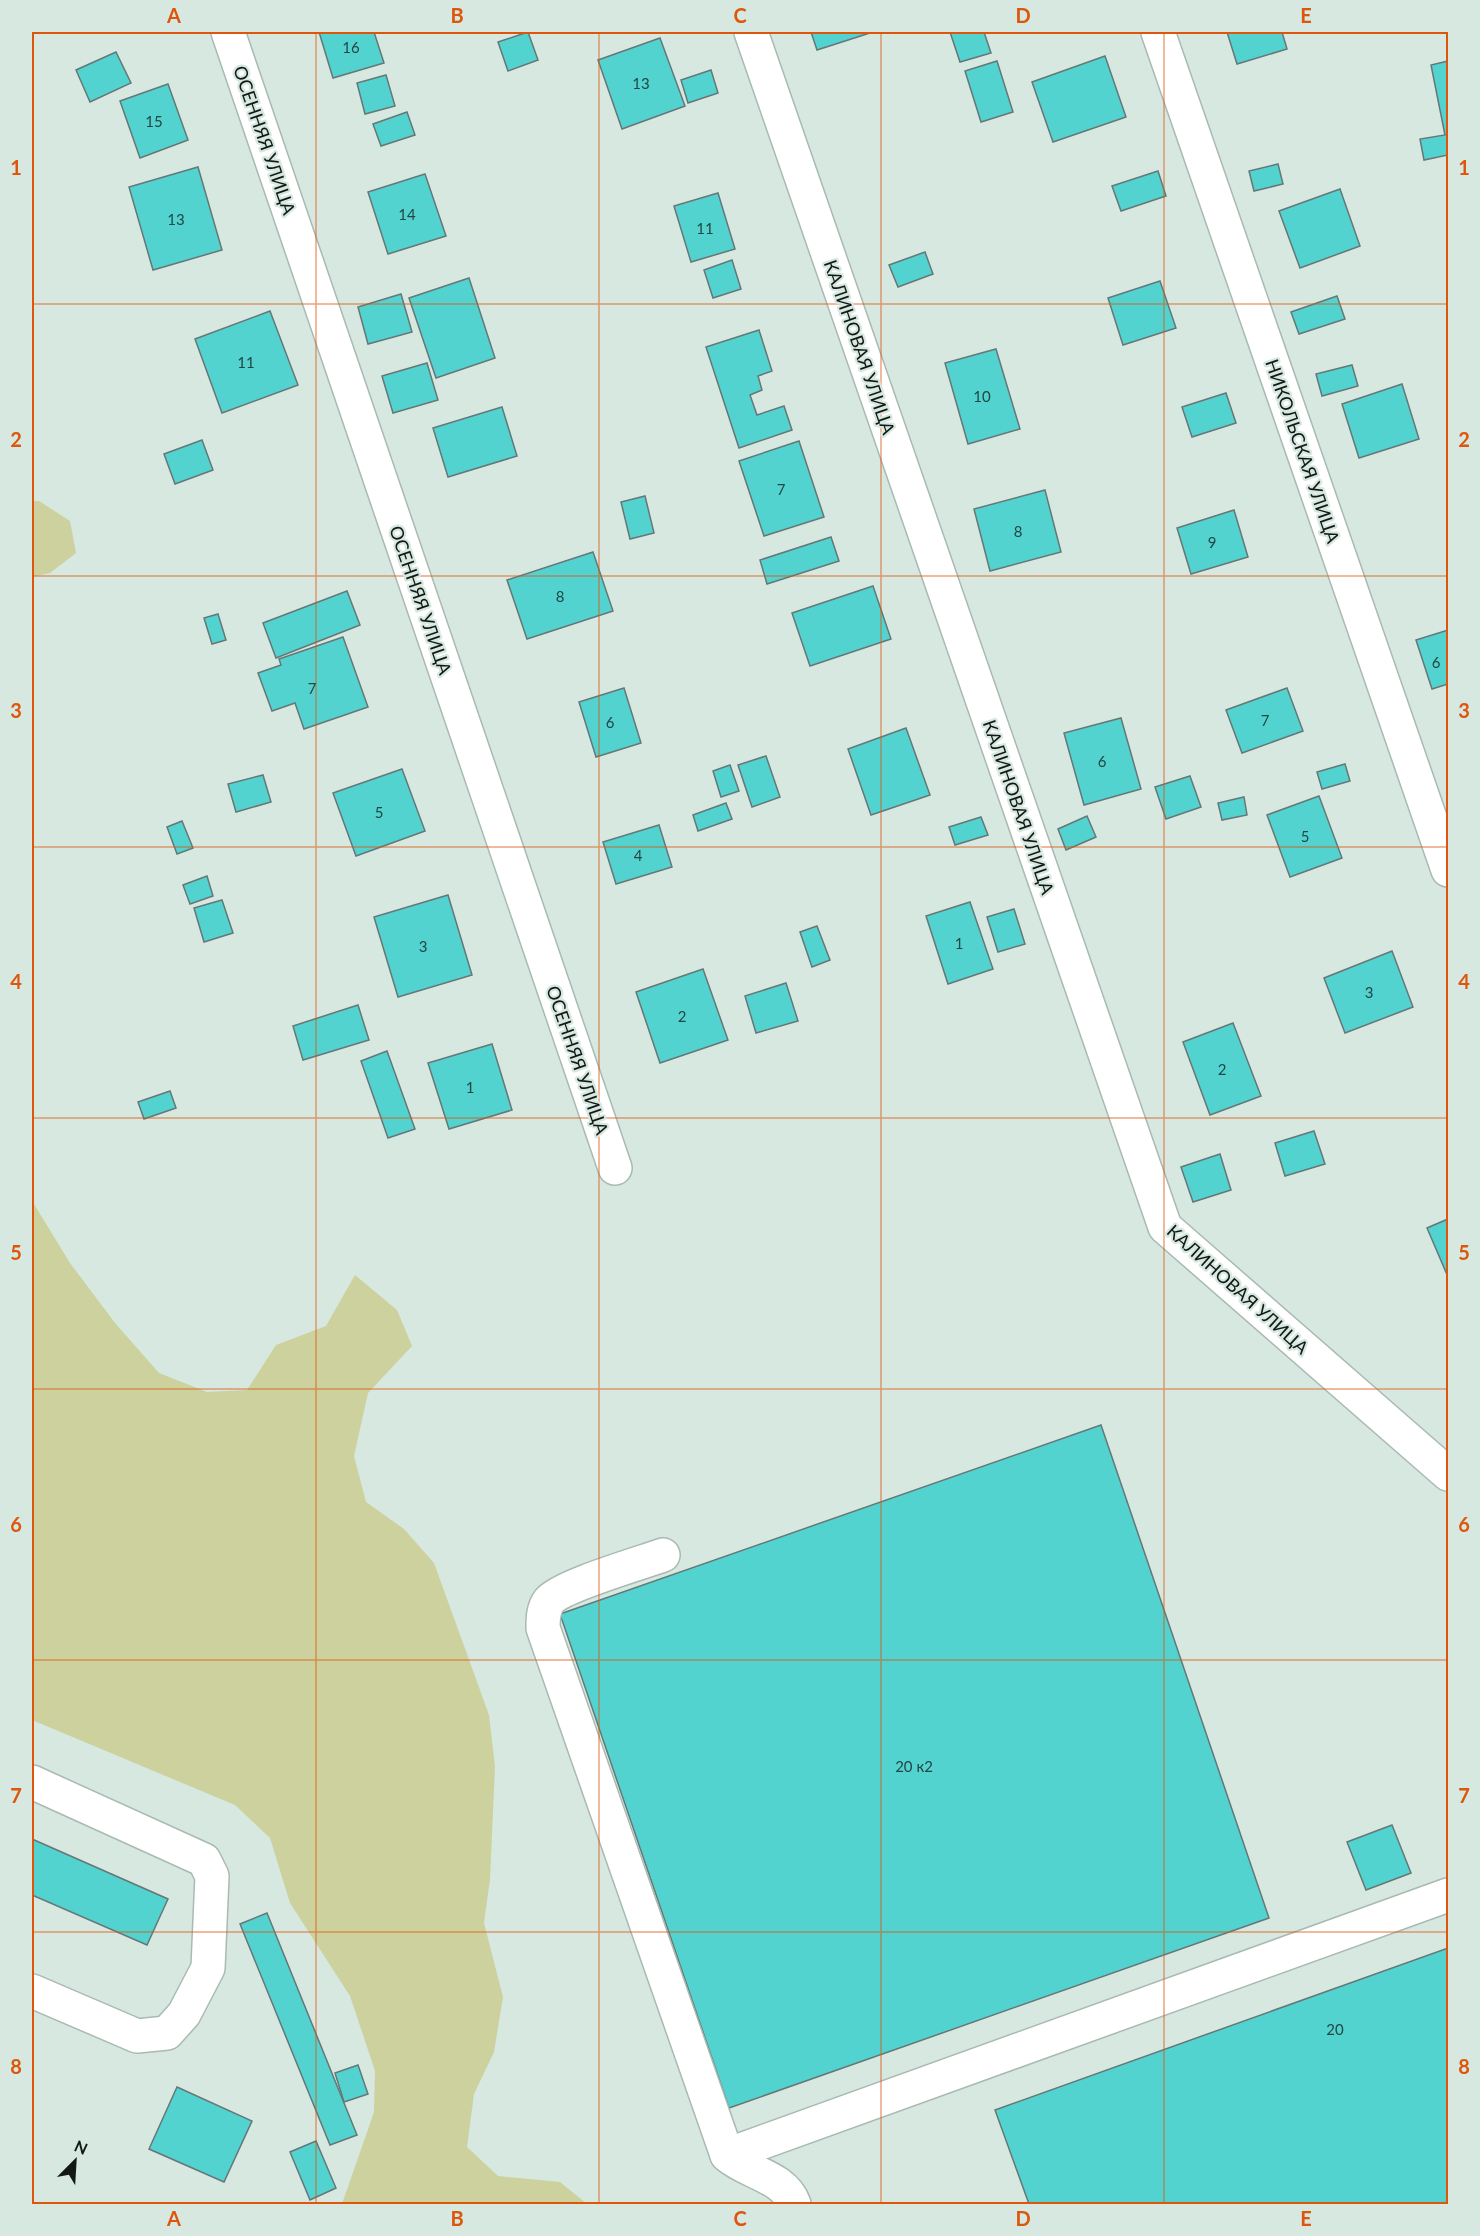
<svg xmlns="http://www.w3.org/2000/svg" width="1480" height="2236" font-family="Lato,sans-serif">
  <rect width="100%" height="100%" fill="#d6e8e0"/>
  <g fill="#ccd19d">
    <path d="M 32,501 L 39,501 L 70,521 L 76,553 L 50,573 L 32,577 Z"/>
    <path d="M 32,1201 L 70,1263 L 115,1323 L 159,1373 L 207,1392 L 247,1390 L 276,1345 L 326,1326 L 355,1275 L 397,1310 L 412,1346 L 368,1393 L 354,1456 L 366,1502 L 404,1529 L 434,1563 L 489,1715 L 495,1767 L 490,1879 L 484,1923 L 503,1997 L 494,2052 L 474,2094 L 467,2147 L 498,2176 L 560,2182 L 587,2204 L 342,2204 L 374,2112 L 375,2071 L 350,1996 L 290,1903 L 270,1838 L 235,1805 L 32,1720 Z"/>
  </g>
  <g fill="#53d3d0" stroke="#657776" stroke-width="1.5">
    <path d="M 319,32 L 374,32 L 384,63 L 333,78 Z"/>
    <path d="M 528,32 L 538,60 L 508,71 L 498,42 Z"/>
    <path d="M 811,32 L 873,32 L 817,50 Z"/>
    <path d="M 950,32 L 984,32 L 991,53 L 960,62 Z"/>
    <path d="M 1227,32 L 1282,32 L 1287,49 L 1237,64 Z"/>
    <path d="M 660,38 L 685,106 L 622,129 L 598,60 Z"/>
    <path d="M 116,52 L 131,83 L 90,102 L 76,70 Z"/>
    <path d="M 1105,56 L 1126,117 L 1053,142 L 1032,82 Z"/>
    <path d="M 997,61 L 1013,112 L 981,122 L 965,71 Z"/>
    <path d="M 1448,61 L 1448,155 L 1424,160 L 1420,139 L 1445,135 L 1431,65 Z"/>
    <path d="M 711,70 L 718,93 L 688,103 L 681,80 Z"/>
    <path d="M 386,75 L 395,106 L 365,114 L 357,83 Z"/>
    <path d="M 168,84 L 188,140 L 140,158 L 120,101 Z"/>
    <path d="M 407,112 L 415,135 L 381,146 L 373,124 Z"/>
    <path d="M 1278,164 L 1283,184 L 1254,191 L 1249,171 Z"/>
    <path d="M 198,167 L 222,250 L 153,270 L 129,187 Z"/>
    <path d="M 1158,171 L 1166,196 L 1121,211 L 1112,186 Z"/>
    <path d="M 425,174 L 446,236 L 388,254 L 368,192 Z"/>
    <path d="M 1340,189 L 1360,246 L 1300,268 L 1279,211 Z"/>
    <path d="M 718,193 L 735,249 L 691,262 L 674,206 Z"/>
    <path d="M 925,252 L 933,274 L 898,287 L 889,265 Z"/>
    <path d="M 732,260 L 741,289 L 713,298 L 704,270 Z"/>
    <path d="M 469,278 L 495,358 L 436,378 L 409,298 Z"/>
    <path d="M 1160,281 L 1176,328 L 1123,345 L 1108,298 Z"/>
    <path d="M 401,294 L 412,332 L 368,344 L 358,307 Z"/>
    <path d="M 1337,296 L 1345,319 L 1299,334 L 1291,312 Z"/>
    <path d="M 270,311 L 298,385 L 222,413 L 195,339 Z"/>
    <path d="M 759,330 L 772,371 L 758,376 L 762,390 L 750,395 L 757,415 L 784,406 L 792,430 L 739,448 L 706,347 Z"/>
    <path d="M 996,349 L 1020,429 L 968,444 L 945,363 Z"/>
    <path d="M 427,363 L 438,400 L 393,413 L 382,376 Z"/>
    <path d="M 1352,365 L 1358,386 L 1322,396 L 1316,374 Z"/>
    <path d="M 1402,384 L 1419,439 L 1359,458 L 1342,404 Z"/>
    <path d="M 1226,393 L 1236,423 L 1192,437 L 1182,407 Z"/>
    <path d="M 502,407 L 517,456 L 448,477 L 433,428 Z"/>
    <path d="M 202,440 L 213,470 L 175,484 L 164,454 Z"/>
    <path d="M 799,441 L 824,517 L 764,536 L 739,461 Z"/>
    <path d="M 1045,490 L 1061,552 L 990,571 L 974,509 Z"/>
    <path d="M 645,496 L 654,533 L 630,539 L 621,502 Z"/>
    <path d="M 1234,510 L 1248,557 L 1191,574 L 1177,528 Z"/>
    <path d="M 831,537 L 839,561 L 767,584 L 760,560 Z"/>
    <path d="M 593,552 L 613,611 L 527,639 L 507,580 Z"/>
    <path d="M 873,586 L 891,639 L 810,666 L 792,613 Z"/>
    <path d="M 347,591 L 360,625 L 276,658 L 263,623 Z"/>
    <path d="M 218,614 L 226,640 L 212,644 L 204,618 Z"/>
    <path d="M 1448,630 L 1448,684 L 1432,689 L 1416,640 Z"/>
    <path d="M 343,637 L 368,707 L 304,729 L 295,703 L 272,711 L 258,673 L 281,665 L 279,659 Z"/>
    <path d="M 624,688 L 641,743 L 596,757 L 579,702 Z"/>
    <path d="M 1287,688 L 1303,731 L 1242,753 L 1226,710 Z"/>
    <path d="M 1121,718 L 1141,789 L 1084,805 L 1064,733 Z"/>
    <path d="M 906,728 L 930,795 L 871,815 L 848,749 Z"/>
    <path d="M 766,756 L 780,797 L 752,807 L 738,765 Z"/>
    <path d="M 1345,764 L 1350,781 L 1322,789 L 1317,772 Z"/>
    <path d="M 730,765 L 739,791 L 721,797 L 713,771 Z"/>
    <path d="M 402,769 L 425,831 L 356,856 L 333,793 Z"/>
    <path d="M 263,775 L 271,802 L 236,812 L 228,784 Z"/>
    <path d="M 1190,776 L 1201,807 L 1166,819 L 1155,787 Z"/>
    <path d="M 1319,796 L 1342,858 L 1290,877 L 1267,815 Z"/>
    <path d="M 1244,797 L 1247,815 L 1222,820 L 1218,803 Z"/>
    <path d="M 726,803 L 732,819 L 698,831 L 693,815 Z"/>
    <path d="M 1087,816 L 1096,837 L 1066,850 L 1058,829 Z"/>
    <path d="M 981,817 L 988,835 L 955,845 L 949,827 Z"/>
    <path d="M 182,821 L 193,848 L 177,854 L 167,827 Z"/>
    <path d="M 659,825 L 672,867 L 616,884 L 603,842 Z"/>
    <path d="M 207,876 L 213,896 L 190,904 L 183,885 Z"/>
    <path d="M 448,895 L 472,975 L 398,997 L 374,917 Z"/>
    <path d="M 222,900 L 233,933 L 204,942 L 194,908 Z"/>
    <path d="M 970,902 L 993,969 L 948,984 L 926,916 Z"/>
    <path d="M 1014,909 L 1025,944 L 998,952 L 987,917 Z"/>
    <path d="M 817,926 L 830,960 L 812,967 L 800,932 Z"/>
    <path d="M 1392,951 L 1413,1007 L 1345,1033 L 1324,978 Z"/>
    <path d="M 703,969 L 728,1040 L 660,1063 L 636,992 Z"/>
    <path d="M 786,983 L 798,1021 L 756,1033 L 745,996 Z"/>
    <path d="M 358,1005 L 369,1040 L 303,1060 L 293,1026 Z"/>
    <path d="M 1233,1023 L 1261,1096 L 1210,1115 L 1183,1042 Z"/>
    <path d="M 492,1044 L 512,1110 L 449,1129 L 428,1063 Z"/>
    <path d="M 387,1051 L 415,1129 L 388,1138 L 361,1061 Z"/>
    <path d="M 170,1091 L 176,1108 L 144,1119 L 138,1102 Z"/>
    <path d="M 1314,1131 L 1325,1164 L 1285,1176 L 1275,1143 Z"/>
    <path d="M 1220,1154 L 1231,1190 L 1193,1202 L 1181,1167 Z"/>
    <path d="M 1448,1219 L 1448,1277 L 1427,1228 Z"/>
    <path d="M 1101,1425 L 1269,1918 L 729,2108 L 560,1614 Z"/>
    <path d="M 1392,1825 L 1411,1873 L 1366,1890 L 1347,1842 Z"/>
    <path d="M 32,1839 L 168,1899 L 147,1945 L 32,1895 Z"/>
    <path d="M 267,1913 L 357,2135 L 330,2145 L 240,1924 Z"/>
    <path d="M 1448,1948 L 1448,2204 L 1029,2204 L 995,2110 Z"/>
    <path d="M 358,2065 L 368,2094 L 344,2102 L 335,2073 Z"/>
    <path d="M 177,2087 L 252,2121 L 224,2182 L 149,2149 Z"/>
    <path d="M 316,2141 L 336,2188 L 310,2200 L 290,2152 Z"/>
  </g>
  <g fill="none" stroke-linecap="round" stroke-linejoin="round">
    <g stroke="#a9bab2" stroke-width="36">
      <g id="minor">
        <path d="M 228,32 L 615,1168"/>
        <path d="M 751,32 L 1165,1227 L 1448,1474"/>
        <path d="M 1158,32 L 1448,870"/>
        <path d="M 663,1555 C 641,1563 561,1586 549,1601 C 543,1609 543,1619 543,1628 L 727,2155 C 747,2173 784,2176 794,2204"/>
        <path d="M 32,1782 L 204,1860 L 212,1876 L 208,1968 L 184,2014 L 167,2033 L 137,2036 L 32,1991"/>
        <path d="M 727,2155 L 1448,1895"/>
      </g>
    </g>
    <use href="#minor" stroke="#fff" stroke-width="33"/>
  </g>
  <path fill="none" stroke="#dd560c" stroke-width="1.5" stroke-opacity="0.55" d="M 316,32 L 316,2204M 599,32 L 599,2204M 881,32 L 881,2204M 1164,32 L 1164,2204M 32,304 L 1448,304M 32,576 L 1448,576M 32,847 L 1448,847M 32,1118 L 1448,1118M 32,1389 L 1448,1389M 32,1660 L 1448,1660M 32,1932 L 1448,1932"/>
  <g text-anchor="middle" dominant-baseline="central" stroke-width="4.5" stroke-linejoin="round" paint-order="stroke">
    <g font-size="15" fill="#224744">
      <text x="351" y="47">16</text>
      <text x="641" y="83">13</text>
      <text x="154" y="121">15</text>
      <text x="407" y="214">14</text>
      <text x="176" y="219">13</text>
      <text x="705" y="228">11</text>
      <text x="246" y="362">11</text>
      <text x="982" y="396">10</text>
      <text x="781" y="489">7</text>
      <text x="1018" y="531">8</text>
      <text x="1212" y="542">9</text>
      <text x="560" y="596">8</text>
      <text x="1436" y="662">6</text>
      <text x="312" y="688">7</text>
      <text x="1265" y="720">7</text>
      <text x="610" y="722">6</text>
      <text x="1102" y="761">6</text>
      <text x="379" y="812">5</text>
      <text x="1305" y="836">5</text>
      <text x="638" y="855">4</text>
      <text x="959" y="943">1</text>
      <text x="423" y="946">3</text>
      <text x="1369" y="992">3</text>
      <text x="682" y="1016">2</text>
      <text x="1222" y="1069">2</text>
      <text x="470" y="1087">1</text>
      <text x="914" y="1766">20 к2</text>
      <text x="1335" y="2029">20</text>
    </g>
    <g font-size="18" fill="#121815" stroke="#d6e8e0">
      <text transform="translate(265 140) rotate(71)">ОСЕННЯЯ УЛИЦА</text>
      <text transform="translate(860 347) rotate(71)">КАЛИНОВАЯ УЛИЦА</text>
      <text transform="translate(1303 451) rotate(71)">НИКОЛЬСКАЯ УЛИЦА</text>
      <text transform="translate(421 600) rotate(71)">ОСЕННЯЯ УЛИЦА</text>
      <text transform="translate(1019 807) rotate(71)">КАЛИНОВАЯ УЛИЦА</text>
      <text transform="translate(578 1060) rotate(71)">ОСЕННЯЯ УЛИЦА</text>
      <text transform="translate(1238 1289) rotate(42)">КАЛИНОВАЯ УЛИЦА</text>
    </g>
  </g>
  <rect width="1480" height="2236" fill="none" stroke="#d6e8e0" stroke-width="66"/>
  <g transform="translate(75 2161) rotate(24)" stroke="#d6e8e0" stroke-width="4.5" paint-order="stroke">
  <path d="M0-4.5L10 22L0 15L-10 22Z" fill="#121815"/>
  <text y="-9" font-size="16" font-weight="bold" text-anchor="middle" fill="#121815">N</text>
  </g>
  <rect x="33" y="33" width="1414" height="2170" fill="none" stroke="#dd560c" stroke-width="2"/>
  <g font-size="20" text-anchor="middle" font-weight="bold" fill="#dd560c">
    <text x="174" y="23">A</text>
    <text x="457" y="23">B</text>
    <text x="740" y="23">C</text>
    <text x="1023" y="23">D</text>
    <text x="1306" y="23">E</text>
    <text x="16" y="175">1</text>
    <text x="1464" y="175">1</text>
    <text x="16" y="447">2</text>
    <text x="1464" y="447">2</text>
    <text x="16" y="718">3</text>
    <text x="1464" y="718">3</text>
    <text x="16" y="989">4</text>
    <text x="1464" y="989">4</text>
    <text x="16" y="1260">5</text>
    <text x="1464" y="1260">5</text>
    <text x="16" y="1532">6</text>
    <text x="1464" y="1532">6</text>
    <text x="16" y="1803">7</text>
    <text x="1464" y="1803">7</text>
    <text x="16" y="2074">8</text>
    <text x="1464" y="2074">8</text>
    <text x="174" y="2226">A</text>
    <text x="457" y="2226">B</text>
    <text x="740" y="2226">C</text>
    <text x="1023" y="2226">D</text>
    <text x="1306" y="2226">E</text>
  </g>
</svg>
